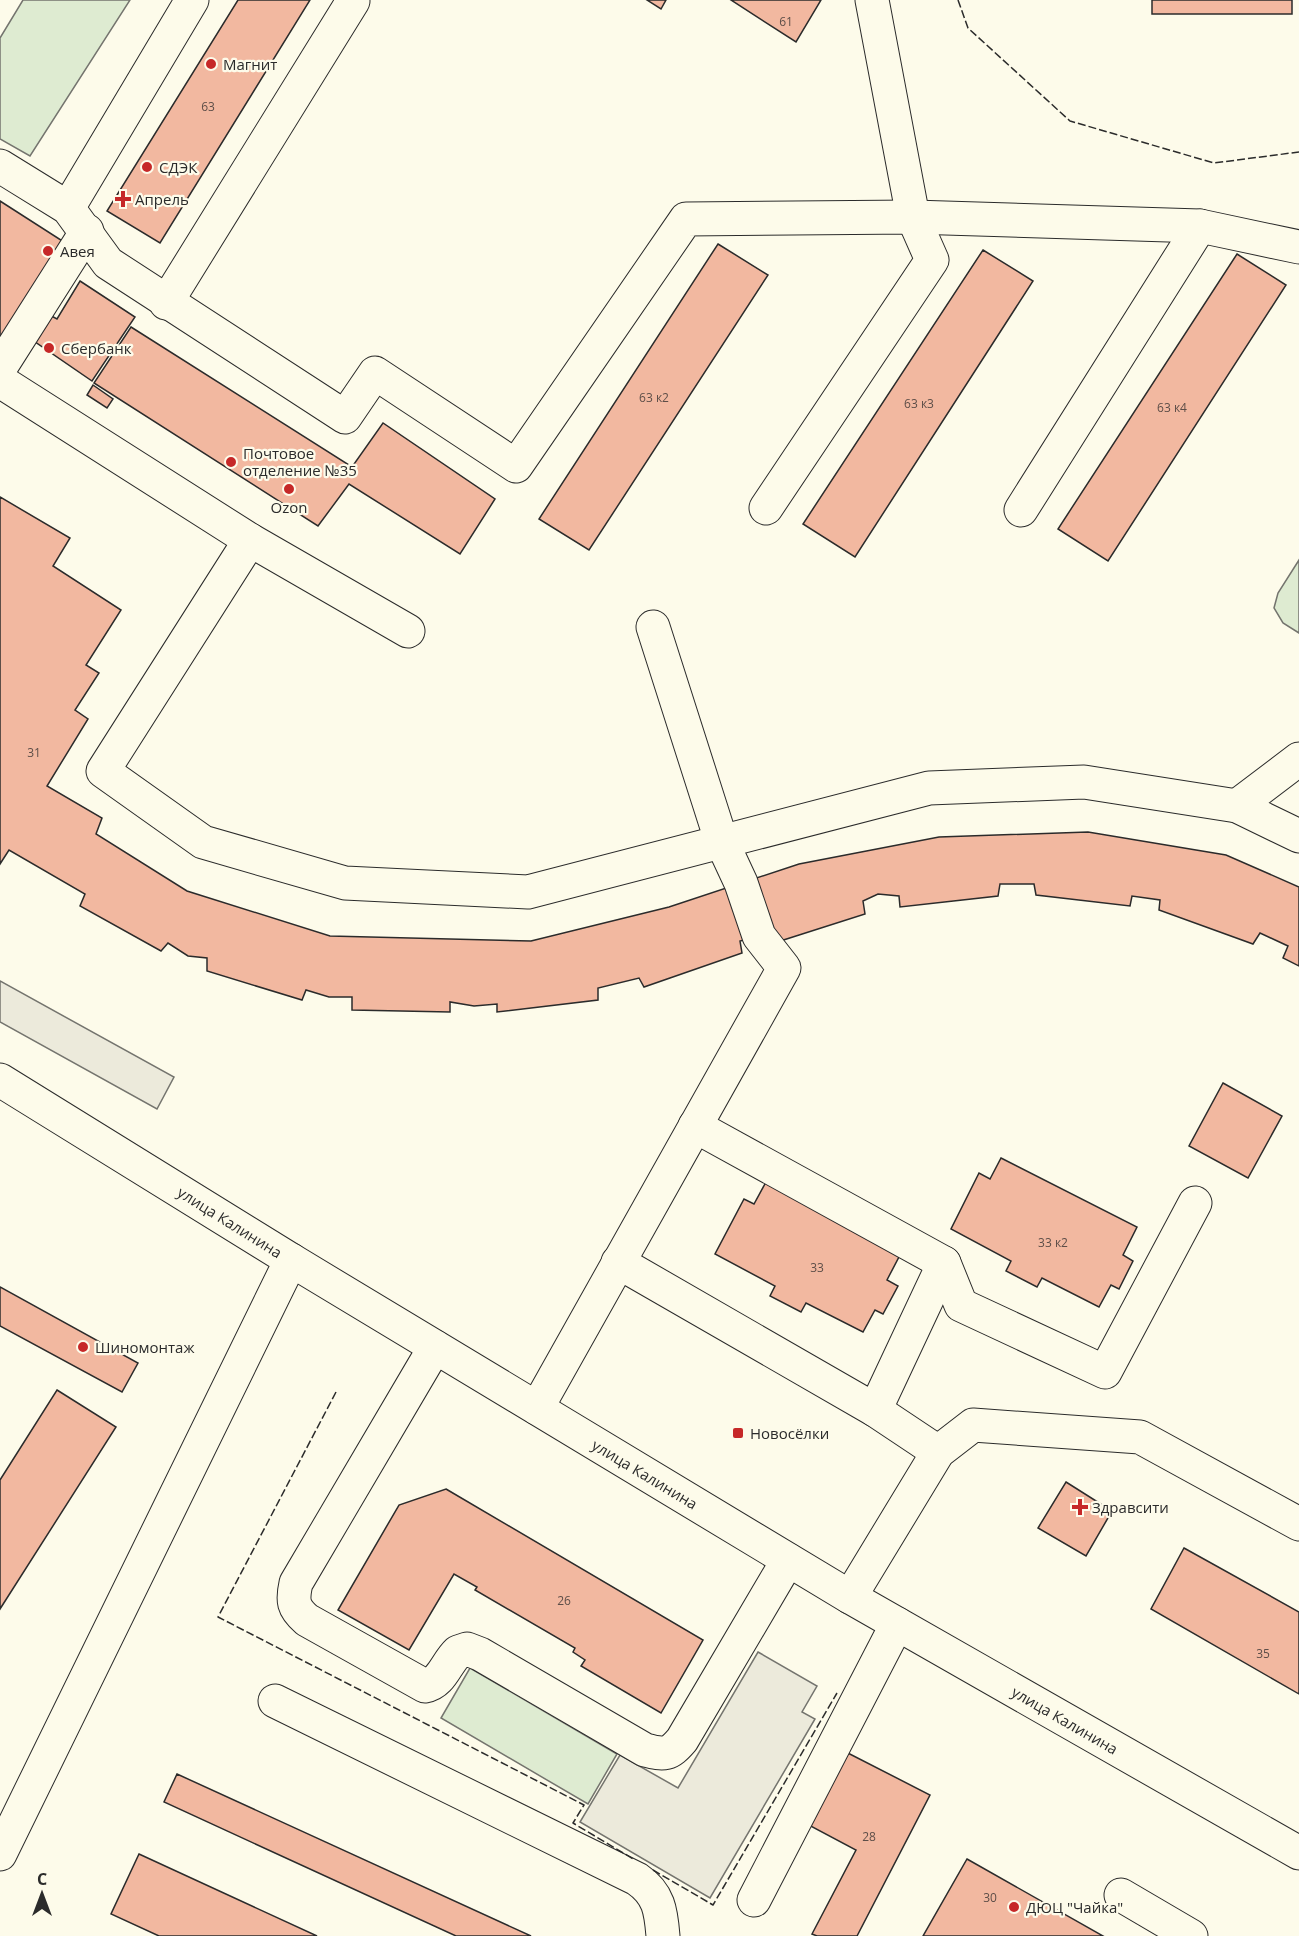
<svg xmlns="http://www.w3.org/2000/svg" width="1299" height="1936" font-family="'Open Sans',sans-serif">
  <rect width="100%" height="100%" fill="#fdfbea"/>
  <g fill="#deebd1" stroke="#74746e" stroke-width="1.5">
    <path d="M 23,0 L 130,0 L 30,156 L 0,139 L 0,38 Z"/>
    <path d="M 1299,560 L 1299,633 L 1283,623 L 1274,608 L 1278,593 Z"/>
    <path d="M 470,1668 L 617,1754 L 588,1804 L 441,1718 Z"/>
  </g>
  <g fill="#eceadb" stroke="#74746e" stroke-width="1.5">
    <path d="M 0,981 L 174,1077 L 157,1109 L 0,1022 Z"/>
    <path d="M 758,1652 L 817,1686 L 802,1712 L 815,1719 L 710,1898 L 580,1822 L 620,1755 L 678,1788 Z"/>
  </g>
  <g fill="#f2b8a0" stroke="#2b2b2b" stroke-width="1.5">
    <path d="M 238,0 L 310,0 L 160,243 L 107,211 Z"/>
    <path d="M 647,0 L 666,0 L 661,9 Z"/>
    <path d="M 731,0 L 821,0 L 796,42 Z"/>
    <rect x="1152" y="0" width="140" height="14"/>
    <path d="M 0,201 L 64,242 L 0,342 Z"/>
    <path d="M 718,244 L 768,275 L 589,550 L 539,519 Z"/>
    <path d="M 983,250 L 1033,281 L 855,557 L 803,524 Z"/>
    <path d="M 1237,254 L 1286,285 L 1108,561 L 1058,529 Z"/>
    <path d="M 80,281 L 135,317 L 92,381 L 28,337 L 44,312 L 57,319 Z"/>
    <path d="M 131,327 L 352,467 L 383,423 L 495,499 L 460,554 L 349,484 L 318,526 L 94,383 Z"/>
    <path d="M 93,385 L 113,399 L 107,408 L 87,395 Z"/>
    <path d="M 0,497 L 70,538 L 53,566 L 121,610 L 86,665 L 99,673 L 75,710 L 88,719 L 47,786 L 102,818 L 96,834 L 187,891 L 330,936 L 531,941 L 669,907 L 799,864 L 939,837 L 1088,832 L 1226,855 L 1299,887 L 1299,966 L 1283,958 L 1288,946 L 1260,933 L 1253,944 L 1159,910 L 1160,900 L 1132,896 L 1130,906 L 1036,895 L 1034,884 L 1000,884 L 998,896 L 900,907 L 899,896 L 878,894 L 863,901 L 865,914 L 774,943 L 771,933 L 740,941 L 742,953 L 644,987 L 639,978 L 598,988 L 598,1000 L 497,1012 L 497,1004 L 474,1006 L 450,1002 L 450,1012 L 352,1010 L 352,997 L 329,997 L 306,990 L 302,1000 L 207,971 L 207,958 L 188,956 L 168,943 L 161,951 L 80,906 L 85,894 L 9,850 L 0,864 Z"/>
    <path d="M 1223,1083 L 1282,1116 L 1248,1178 L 1189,1146 Z"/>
    <path d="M 1001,1158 L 1137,1227 L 1123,1255 L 1133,1261 L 1119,1289 L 1111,1285 L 1099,1307 L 1042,1278 L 1037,1287 L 1006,1271 L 1011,1261 L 951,1229 L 979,1173 L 990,1179 Z"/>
    <path d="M 766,1182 L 901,1253 L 887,1280 L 898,1286 L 883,1314 L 875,1310 L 863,1332 L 806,1303 L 801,1312 L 770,1296 L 775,1286 L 715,1254 L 744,1199 L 754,1204 Z"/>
    <path d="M 0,1287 L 138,1363 L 122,1392 L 0,1326 Z"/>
    <path d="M 57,1390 L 116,1427 L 0,1609 L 0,1480 Z"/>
    <path d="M 1066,1482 L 1112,1511 L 1086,1556 L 1038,1528 Z"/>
    <path d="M 446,1489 L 703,1640 L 661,1713 L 581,1666 L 585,1660 L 573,1652 L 575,1648 L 475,1590 L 477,1587 L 454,1574 L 409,1650 L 338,1610 L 399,1505 Z"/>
    <path d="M 1184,1548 L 1299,1612 L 1299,1694 L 1151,1609 Z"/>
    <path d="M 840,1749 L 930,1795 L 857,1936 L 817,1936 L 812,1934 L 856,1850 L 803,1822 Z"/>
    <path d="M 177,1774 L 531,1936 L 456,1936 L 164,1802 Z"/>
    <path d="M 139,1854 L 317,1936 L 159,1936 L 111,1914 Z"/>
    <path d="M 967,1859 L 1103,1936 L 923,1936 Z"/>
  </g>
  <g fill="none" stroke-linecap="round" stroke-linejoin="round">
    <g stroke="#2b2b2b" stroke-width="35">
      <g id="minor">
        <path d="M 0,166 L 68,208 L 108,263 L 345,417 L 375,373 L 516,466 L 686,219 L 913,217 L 1200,226 L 1299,247"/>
        <path d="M 68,208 L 192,0"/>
        <path d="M 166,303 L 353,1"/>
        <path d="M 0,368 L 87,231"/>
        <path d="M 0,381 L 250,540 L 408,631"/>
        <path d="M 766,508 L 932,260 L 913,217 L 872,0"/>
        <path d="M 1021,510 L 1200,226"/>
        <path d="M 250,540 L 103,771 L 203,842 L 345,883 L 528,892 L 929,788 L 1084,782 L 1237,806 L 1299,836"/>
        <path d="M 1237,806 L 1299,759"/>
        <path d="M 695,1126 L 944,1263 L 961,1305 L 1105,1372 L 1195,1203"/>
        <path d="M 291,1260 L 850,1597 L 1299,1853"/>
        <path d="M 618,1262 L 875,1410 L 944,1263"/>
        <path d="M 435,1347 L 296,1583 C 292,1601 293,1608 307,1620 L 425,1686 C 442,1683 446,1663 458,1652 L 467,1649 L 480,1654 L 645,1750 C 665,1755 669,1755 682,1740 L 788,1560"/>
        <path d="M 537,1408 L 784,968 L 759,936 L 741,883 L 721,840 L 653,627"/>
        <path d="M 875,1410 L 938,1452"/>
        <path d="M 850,1597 L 938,1452 L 973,1425 L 1140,1437 L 1299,1524"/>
        <path d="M 275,1701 L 637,1879 C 659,1894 661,1911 663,1936"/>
        <path d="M 1121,1895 L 1191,1936"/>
        <path d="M 754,1900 L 897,1624"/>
      </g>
    </g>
    <g stroke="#2b2b2b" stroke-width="35">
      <path id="major" d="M 0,1080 L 291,1260 L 0,1854"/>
    </g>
    <use href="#minor" stroke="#fdfbea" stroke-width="33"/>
    <use href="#major" stroke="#fdfbea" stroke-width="33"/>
    <g stroke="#2b2b2b" stroke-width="1.5" stroke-dasharray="8 3" stroke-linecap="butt">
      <path d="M 958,0 L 968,28 L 1070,121 L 1214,163 L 1299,152"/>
      <path d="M 336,1392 L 218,1617 L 584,1805 L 573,1823 L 635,1860"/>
      <path d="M 653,1870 L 713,1905 L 837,1693"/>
    </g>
  </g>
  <g fill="#c62828" stroke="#fdfbea" stroke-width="2">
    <circle cx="211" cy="64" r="6"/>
    <circle cx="147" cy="167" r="6"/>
    <path d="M120 190h6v6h6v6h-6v6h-6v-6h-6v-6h6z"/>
    <circle cx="48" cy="251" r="6"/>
    <circle cx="49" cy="348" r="6"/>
    <circle cx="231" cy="462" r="6"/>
    <circle cx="289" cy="489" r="6"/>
    <circle cx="83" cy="1347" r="6"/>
    <rect x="732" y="1427" width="12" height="12" rx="3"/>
    <path d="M1077 1498h6v6h6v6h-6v6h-6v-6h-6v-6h6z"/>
    <circle cx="1014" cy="1907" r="6"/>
  </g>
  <g text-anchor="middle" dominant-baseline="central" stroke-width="4.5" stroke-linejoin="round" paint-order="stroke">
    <g font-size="12" fill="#5d4e48">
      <text x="786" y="21">61</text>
      <text x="208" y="106">63</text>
      <text x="654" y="397">63 к2</text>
      <text x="919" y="403">63 к3</text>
      <text x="1172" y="407">63 к4</text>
      <text x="34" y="752">31</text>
      <text x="1053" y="1242">33 к2</text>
      <text x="817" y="1267">33</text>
      <text x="564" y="1600">26</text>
      <text x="1263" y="1653">35</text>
      <text x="869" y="1836">28</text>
      <text x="990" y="1897">30</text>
    </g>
    <g font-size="15" fill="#2b2b2b" stroke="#fdfbea" text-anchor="start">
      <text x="223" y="64">Магнит</text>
      <text x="159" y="167">СДЭК</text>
      <text x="135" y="199">Апрель</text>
      <text x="60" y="251">Авея</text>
      <text x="61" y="348">Сбербанк</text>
      <text x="243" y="453">Почтовое<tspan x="243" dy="17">отделение №35</tspan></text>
      <text x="289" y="507" text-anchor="middle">Ozon</text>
      <text x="95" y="1347">Шиномонтаж</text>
      <text x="750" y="1433">Новосёлки</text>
      <text x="1092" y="1507">Здравсити</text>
      <text x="1026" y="1907">ДЮЦ "Чайка"</text>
    </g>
    <g font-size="15" fill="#2b2b2b" stroke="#fdfbea">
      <text transform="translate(230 1222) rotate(32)">улица Калинина</text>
      <text transform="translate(645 1474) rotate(31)">улица Калинина</text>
      <text transform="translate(1065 1720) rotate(30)">улица Калинина</text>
    </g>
  </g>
  <g transform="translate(42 1894)" stroke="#fdfbea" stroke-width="4.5" paint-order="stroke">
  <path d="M0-4.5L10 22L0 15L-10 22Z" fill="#2b2b2b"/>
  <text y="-9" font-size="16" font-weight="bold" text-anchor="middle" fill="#2b2b2b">С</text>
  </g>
</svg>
